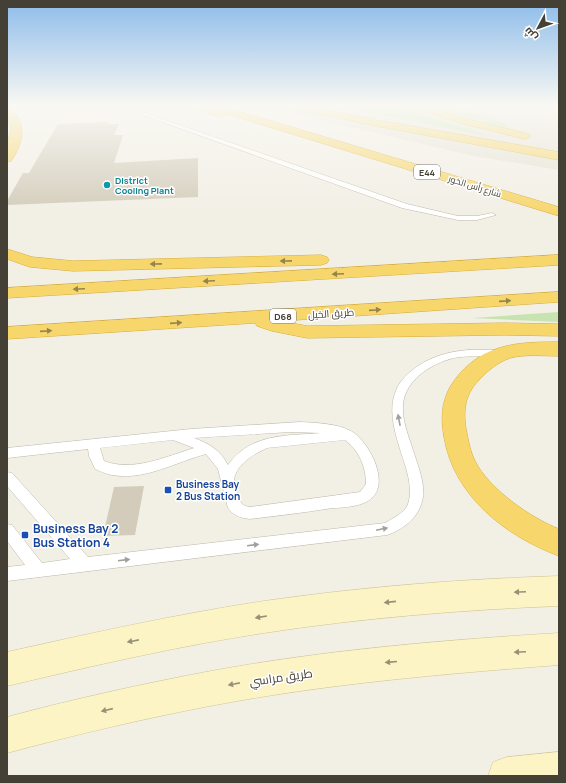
<svg xmlns="http://www.w3.org/2000/svg" width="566" height="783" font-family="Manrope,Cairo,sans-serif">
  <rect width="100%" height="100%" fill="#f2efe5"/>
  <path fill="#e6e2d4" d="M 255,105 L 559,105 L 559,170 L 474,156 Z"/>
  <g fill="#c7e4b0">
    <path d="M 369,105 L 392,105 L 490,136 L 365,112 L 356,106 Z"/>
    <path d="M 426,105 C 438,105 496,117 505,124 C 506,125 507,127 509,129 Z"/>
    <path d="M 559,312 L 559,322 L 472,318 Z"/>
  </g>
  <g fill="#d3ccbb">
    <path d="M 108,122 L 107,124 L 119,124 L 114,135 L 123,135 L 114,163 L 198,158 L 198,197 L 7,205 L 7,201 L 23,173 L 29,173 L 58,124 Z"/>
    <path d="M 144,486 L 135,535 L 103,536 L 114,487 Z"/>
  </g>
  <g fill="none" stroke-linecap="round" stroke-linejoin="round">
    <g stroke="#bdb8a9" stroke-width="1">
      <g id="lane">
        <path d="M 71,105 L 77,105 L 91,111 L 86,112 Z"/>
        <path d="M 115,105 L 122,105 L 407,204 L 458,216 L 477,216 L 492,213 L 496,215 L 477,220 L 458,220 L 402,208 Z"/>
        <path d="M 469,350 L 499,350 L 504,353 L 499,356 C 486,356 472,356 459,357 C 435,361 405,378 403,405 C 402,418 407,432 411,444 C 416,461 425,480 423,497 C 420,517 404,529 387,535 L 7,581 L 7,567 L 25,565 L 7,541 L 7,524 L 12,525 L 42,563 L 70,559 L 7,486 L 7,472 L 12,473 L 88,557 L 385,523 C 393,518 405,513 408,504 C 412,492 409,479 406,468 C 396,435 379,398 410,372 C 426,358 448,351 469,350 Z"/>
        <path d="M 300,422 C 316,423 335,423 351,431 C 369,441 393,486 368,501 C 356,508 340,507 326,509 C 301,513 275,516 250,519 C 241,518 234,516 228,508 L 218,469 L 206,454 C 176,462 144,481 112,475 C 106,474 100,471 95,469 L 89,456 L 88,449 L 7,458 L 7,448 L 191,429 ZM 290,432 L 321,433 C 286,436 251,433 228,465 C 220,450 210,444 194,438 ZM 173,440 L 194,448 C 165,457 133,472 104,461 L 100,448 ZM 345,440 C 359,450 366,467 366,484 L 360,492 L 250,507 C 242,506 240,503 238,495 C 237,491 234,485 234,480 C 236,464 254,454 267,448 Z"/>
      </g>
    </g>
    <g stroke="#d0c697" stroke-width="1">
      <g id="secondary">
        <path d="M 559,576 L 559,606 C 460,610 362,618 264,633 C 178,646 92,666 7,686 L 7,652 C 92,633 178,614 264,601 C 362,587 460,579 559,576 Z"/>
        <path d="M 559,633 L 559,665 C 442,674 325,684 210,706 C 142,719 74,735 7,753 L 7,717 C 74,699 142,684 211,671 C 326,650 442,640 559,633 Z"/>
        <path d="M 559,752 L 559,776 L 488,776 L 493,762 L 507,757 Z"/>
      </g>
    </g>
    <g stroke="#d5ac3c" stroke-width="1">
      <g id="highway">
        <path d="M 183,105 L 218,105 L 559,207 L 559,216 L 227,114 L 222,117 L 185,107 Z"/>
        <path d="M 286,105 L 305,105 L 376,120 L 559,152 L 559,160 L 376,126 L 291,108 Z"/>
        <path d="M 406,105 L 421,105 L 471,120 L 529,134 L 531,136 L 525,139 L 464,124 L 408,107 Z"/>
        <path d="M 7,108 C 11,109 14,112 17,116 C 27,130 20,148 11,161 L 7,162 L 7,146 L 11,128 L 7,117 Z"/>
        <path d="M 7,249 L 32,257 L 73,261 L 321,255 L 327,257 L 329,260 L 327,263 L 321,265 L 73,271 L 30,267 L 7,259 Z"/>
        <path d="M 559,255 L 559,265 L 7,298 L 7,288 Z"/>
        <path d="M 559,292 L 559,302 L 281,321 L 307,326 L 504,323 L 559,324 L 559,336 L 504,335 L 307,338 L 272,331 L 257,326 L 255,323 L 7,339 L 7,327 Z"/>
        <path d="M 559,342 L 559,356 C 543,356 525,354 510,358 C 498,362 486,372 478,381 C 465,395 463,410 466,429 C 468,439 470,451 475,461 C 489,489 531,518 559,529 L 559,556 C 506,536 454,497 444,437 C 441,419 441,404 450,387 C 461,369 478,354 499,348 C 518,342 539,342 559,342 Z"/>
      </g>
    </g>
    <use href="#lane" fill="#fff" fill-rule="evenodd"/>
    <use href="#secondary" fill="#fcf4c5" fill-rule="evenodd"/>
    <use href="#highway" fill="#f7d66c" fill-rule="evenodd"/>
  </g>
  <defs><path id="oneway-solid" d="M-6-.8H1V-3.2L6.5 0L1 3.2V.8H-6Z"/></defs>
  <g fill="#95844e">
    <use href="#oneway-solid" transform="translate(286 261) rotate(179)"/>
    <use href="#oneway-solid" transform="translate(156 264) rotate(179)"/>
    <use href="#oneway-solid" transform="translate(338 274) rotate(177)"/>
    <use href="#oneway-solid" transform="translate(209 281) rotate(177)"/>
    <use href="#oneway-solid" transform="translate(79 289) rotate(177)"/>
    <use href="#oneway-solid" transform="translate(505 301) rotate(-4)"/>
    <use href="#oneway-solid" transform="translate(375 310) rotate(-4)"/>
    <use href="#oneway-solid" transform="translate(176 323) rotate(-4)"/>
    <use href="#oneway-solid" transform="translate(46 331) rotate(-4)"/>
  </g>
  <g fill="#a2a09a">
    <use href="#oneway-solid" transform="translate(399 420) rotate(-101)"/>
    <use href="#oneway-solid" transform="translate(382 529) rotate(-12)"/>
    <use href="#oneway-solid" transform="translate(253 545) rotate(-7)"/>
    <use href="#oneway-solid" transform="translate(124 560) rotate(-7)"/>
  </g>
  <g fill="#979176">
    <use href="#oneway-solid" transform="translate(520 592) rotate(178)"/>
    <use href="#oneway-solid" transform="translate(390 602) rotate(174)"/>
    <use href="#oneway-solid" transform="translate(261 617) rotate(171)"/>
    <use href="#oneway-solid" transform="translate(133 641) rotate(169)"/>
    <use href="#oneway-solid" transform="translate(520 652) rotate(177)"/>
    <use href="#oneway-solid" transform="translate(391 662) rotate(175)"/>
    <use href="#oneway-solid" transform="translate(234 684) rotate(169)"/>
    <use href="#oneway-solid" transform="translate(107 710) rotate(167)"/>
  </g>
  <linearGradient id="sky" x2="0" y2="1"><stop stop-color="#8dbcea"/><stop offset="0.49" stop-color="#f9f8f3"/><stop offset="1" stop-color="#f9f8f3" stop-opacity="0"/></linearGradient>
  <rect width="566" height="215" fill="url(#sky)"/>
  <circle fill="#0f9aa8" stroke="#fff" stroke-width="1.5" cx="107" cy="185" r="4"/>
  <g fill="#1a4fb4" stroke="#fff" stroke-width="1.5">
    <rect x="164" y="486" width="8" height="8" rx="2"/>
    <rect x="21" y="531" width="8" height="8" rx="2"/>
  </g>
  <g text-anchor="middle" dominant-baseline="central" stroke-width="3" stroke-linejoin="round" paint-order="stroke">
    <g fill="#fff" stroke="#7c7972" stroke-width="1">
      <rect x="414" y="165" width="26" height="14" rx="3"/>
      <rect x="270" y="309" width="26" height="14" rx="3"/>
    </g>
    <g font-size="9" font-weight="bold" fill="#444035">
      <text x="427" y="172">E44</text>
      <text x="283" y="316">D68</text>
    </g>
    <g font-size="9" font-weight="bold" fill="#0d838f" stroke="#fff" text-anchor="start">
      <text x="115" y="180">District<tspan x="115" dy="10">Cooling Plant</tspan></text>
    </g>
    <g font-size="9" fill="#444035" stroke="#fff">
      <text transform="translate(475 186) rotate(17)">شارع رأس الخور</text>
    </g>
    <g font-size="10" fill="#444035" stroke="#fff">
      <text transform="translate(331 313) rotate(-4)">طريق الخيل</text>
    </g>
    <g font-size="10" font-weight="bold" fill="#164399" stroke="#fff" text-anchor="start">
      <text x="176" y="484">Business Bay<tspan x="176" dy="12">2 Bus Station</tspan></text>
    </g>
    <g font-size="12" font-weight="bold" fill="#164399" stroke="#fff" text-anchor="start">
      <text x="33" y="528">Business Bay 2<tspan x="33" dy="14">Bus Station 4</tspan></text>
    </g>
    <g font-size="12" fill="#444035" stroke="#fff">
      <text transform="translate(281 677) rotate(-8)">طريق مراسي</text>
    </g>
  </g>
  <rect width="566" height="783" fill="none" stroke="#444035" stroke-width="16"/>
  <g transform="translate(538 28) rotate(229)" stroke="#ffffff" stroke-width="3" paint-order="stroke">
  <path d="M0-3L7 15L0 10L-7 15Z" fill="#444035"/>
  <text y="-6" font-size="11" font-weight="bold" text-anchor="middle" fill="#444035">ش</text>
  </g>
</svg>
